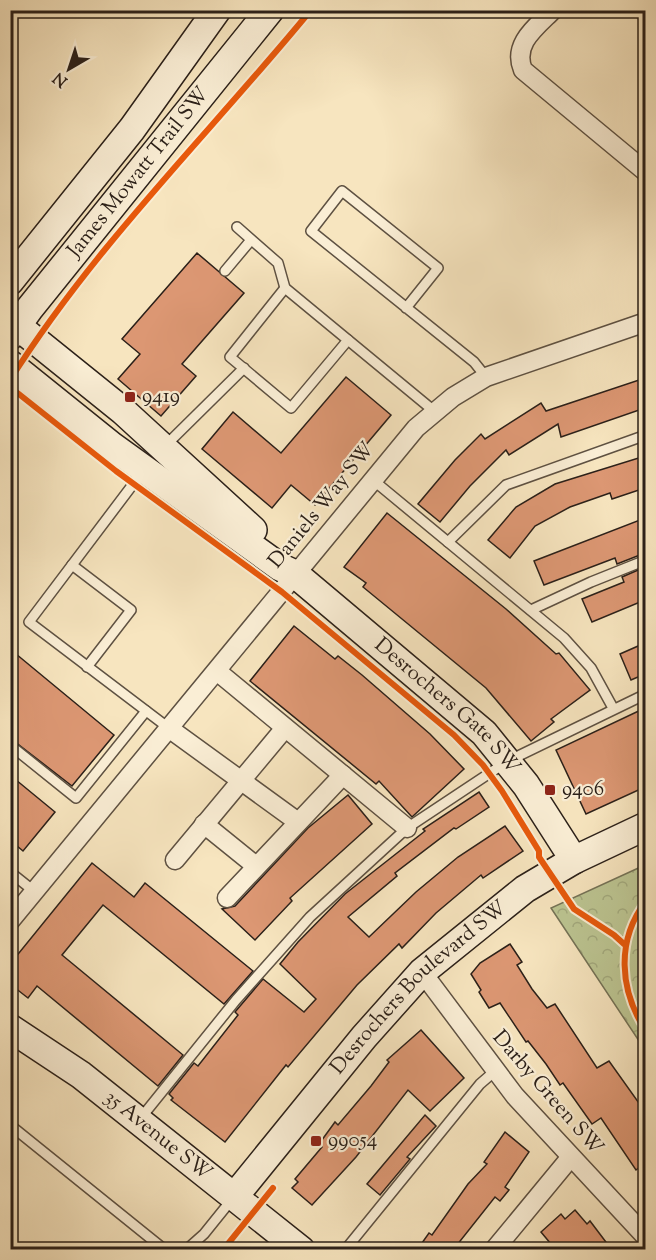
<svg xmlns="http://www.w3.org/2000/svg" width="656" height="1260" font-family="'Sorts Mill Goudy',serif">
  <defs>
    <pattern id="forest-crowns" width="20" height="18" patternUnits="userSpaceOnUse" patternTransform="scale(1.5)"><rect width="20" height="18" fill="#bcc592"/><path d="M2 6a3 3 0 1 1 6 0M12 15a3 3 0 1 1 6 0" fill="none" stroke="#a2a97d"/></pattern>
  </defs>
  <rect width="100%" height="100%" fill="#f7e5bf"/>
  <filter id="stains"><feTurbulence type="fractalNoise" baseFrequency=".00333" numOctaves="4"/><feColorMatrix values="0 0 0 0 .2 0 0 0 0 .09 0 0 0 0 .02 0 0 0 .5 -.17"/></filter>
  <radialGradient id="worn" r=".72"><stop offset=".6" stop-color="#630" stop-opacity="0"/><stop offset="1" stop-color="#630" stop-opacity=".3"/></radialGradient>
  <path fill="url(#forest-crowns)" stroke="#747256" stroke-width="1.5" d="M 645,865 L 645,1050 L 551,908 Z"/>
  <g fill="#dc9773" stroke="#2b2019" stroke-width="1.5">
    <path d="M 197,253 L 244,293 L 182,364 L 196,376 L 161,416 L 118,379 L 140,354 L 122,339 Z"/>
    <path d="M 346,377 L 391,415 L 315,505 L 291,485 L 272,508 L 202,449 L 233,412 L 281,453 Z"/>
    <path d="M 645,378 L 645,408 L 561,437 L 558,424 L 509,455 L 506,450 L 470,486 L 440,522 L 418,504 L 455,460 L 481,434 L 485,439 L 541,403 L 546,411 Z"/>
    <path d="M 645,456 L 645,488 L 612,499 L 610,493 L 570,507 L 535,526 L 510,558 L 488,540 L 516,507 L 555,484 Z"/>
    <path d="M 387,513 L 506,609 L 556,654 L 559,653 L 590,690 L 551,719 L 554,722 L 531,741 L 486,688 L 363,587 L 366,583 L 344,567 Z"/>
    <path d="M 645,518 L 645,553 L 617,564 L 615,558 L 544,585 L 534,561 Z"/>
    <path d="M 645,567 L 645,600 L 592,622 L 582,599 L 624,582 L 622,577 Z"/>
    <path d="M 294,626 L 335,659 L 338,656 L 362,675 L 430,734 L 464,769 L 412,817 L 379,781 L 376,784 L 250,681 Z"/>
    <path d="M 645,643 L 645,674 L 631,680 L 620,654 Z"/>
    <path d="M 10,649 L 114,735 L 72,786 L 10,738 Z"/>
    <path d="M 645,708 L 645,787 L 586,814 L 556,750 Z"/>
    <path d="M 10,775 L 55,812 L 23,851 L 10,840 Z"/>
    <path d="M 479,792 L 489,807 L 456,829 L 454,828 L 395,873 L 397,876 L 348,917 L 369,937 L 416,892 L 458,857 L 505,826 L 523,851 L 483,878 L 481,875 L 436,913 L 402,948 L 399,944 L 357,985 L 288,1067 L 286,1065 L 225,1142 L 171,1100 L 173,1098 L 169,1094 L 194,1063 L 198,1066 L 238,1015 L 235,1012 L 263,979 L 304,1012 L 316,999 L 280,964 L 298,942 L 345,894 L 425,831 L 423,829 Z"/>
    <path d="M 348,795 L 372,824 L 290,898 L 292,901 L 255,940 L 222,909 L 235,906 L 308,828 Z"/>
    <path d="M 92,863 L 134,897 L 145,883 L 253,971 L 224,1004 L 103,905 L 62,955 L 183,1055 L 158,1086 L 37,986 L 28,998 L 10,984 L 10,964 Z"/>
    <path d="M 510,944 L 522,962 L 517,965 L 532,989 L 547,1008 L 555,1004 L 597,1068 L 609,1061 L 641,1106 L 645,1103 L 645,1163 L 636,1170 L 601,1118 L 592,1124 L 563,1083 L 560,1085 L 546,1064 L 528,1041 L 526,1042 L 500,1003 L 489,1008 L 479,992 L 481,990 L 471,974 L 480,963 Z"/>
    <path d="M 421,1030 L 464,1078 L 430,1111 L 408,1090 L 356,1157 L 312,1205 L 292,1188 L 298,1182 L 295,1179 L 322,1147 L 319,1144 L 335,1122 L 338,1125 L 371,1086 L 389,1062 L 387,1060 Z"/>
    <path d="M 425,1115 L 436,1126 L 407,1157 L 410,1159 L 380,1195 L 367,1184 Z"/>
    <path d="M 505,1132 L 529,1152 L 505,1187 L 509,1190 L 500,1201 L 495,1197 L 453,1250 L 417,1250 L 429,1233 L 432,1235 L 468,1184 L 487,1164 L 484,1162 Z"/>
    <path d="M 575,1210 L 587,1224 L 590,1221 L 612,1250 L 556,1250 L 541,1232 L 561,1214 L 565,1219 Z"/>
  </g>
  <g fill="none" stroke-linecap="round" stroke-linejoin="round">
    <g stroke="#5e5142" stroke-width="12">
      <g id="lane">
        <path d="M 636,10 L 646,18"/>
        <path d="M 237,227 L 278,263 L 285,288 L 434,411"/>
        <path d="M 225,271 L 251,240"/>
        <path d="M 285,288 L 230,357 L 291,408 L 348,340"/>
        <path d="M 406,308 L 438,268 L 342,191 L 311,231 L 474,362 L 486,377"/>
        <path d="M 164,447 L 244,368"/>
        <path d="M 143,471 L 29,622 L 170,729"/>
        <path d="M 373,480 L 564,638 L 591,668 L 613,708"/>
        <path d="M 448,542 L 506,485 L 646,435"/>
        <path d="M 72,565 L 131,610 L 87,667"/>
        <path d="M 531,610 L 591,582 L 646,560"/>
        <path d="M 10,745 L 76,798 L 146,711"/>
        <path d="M 10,872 L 35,892"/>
        <path d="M 140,1119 L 236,1000 L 310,917 L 407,828 L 508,761 L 646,694"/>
        <path d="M 10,1125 L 165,1250"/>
        <path d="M 186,1250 L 204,1234 L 233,1198"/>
        <path d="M 345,1250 L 480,1084 L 495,1071"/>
      </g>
    </g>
    <g stroke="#5e5142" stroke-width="21">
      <g id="street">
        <path d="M 553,10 C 536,27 512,44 523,70 L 646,172"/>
        <path d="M 218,672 L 407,828"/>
        <path d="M 170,729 L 298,822"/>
        <path d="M 204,824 L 256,866"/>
        <path d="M 175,860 L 285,728"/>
        <path d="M 227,898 L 343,775"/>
        <path d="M 10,921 L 416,428 L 453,397 L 486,377 L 646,322"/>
        <path d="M 422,972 L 515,1096 L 646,1237"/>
        <path d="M 494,1250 L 570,1158"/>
      </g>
    </g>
    <g stroke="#2b2019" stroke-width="30">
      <g id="secondary">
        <path d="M 10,281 L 132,129 L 217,10"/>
        <path d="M 10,320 L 123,411 L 253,530"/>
        <path id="s1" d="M 10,336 L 30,308 L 270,10"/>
        <path id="s2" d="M 10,364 L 112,446 L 280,567 L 295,574 L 484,733 L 526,785 L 574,860"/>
        <path id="s3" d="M 10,1028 L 81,1075 L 301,1250"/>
        <path id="s4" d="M 234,1197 L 364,1037 L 422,972 L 525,889 L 574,860 L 646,826"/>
      </g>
    </g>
    <use href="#lane" stroke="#faeed5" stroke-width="9"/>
    <use href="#street" stroke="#faeed5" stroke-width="18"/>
    <use href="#secondary" stroke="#faeed5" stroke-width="27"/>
    <g stroke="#faeed5" stroke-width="10">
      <g id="cycleway">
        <path d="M 10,380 C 95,245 210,133 311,10"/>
        <path d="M 10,387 L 116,471 L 282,592 L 454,735 L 483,765 L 502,791 L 539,851 L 539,857 L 574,909 L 614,935 L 624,944"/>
        <path d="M 646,901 C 616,940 619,990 646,1031"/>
        <path d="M 223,1250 L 273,1188"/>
      </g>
    </g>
    <use href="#cycleway" stroke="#e8590c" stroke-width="6"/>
  </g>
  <g fill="#8f2418" stroke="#faeed5" stroke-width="2">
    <rect x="124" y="391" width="12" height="12" rx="3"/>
    <rect x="544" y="784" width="12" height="12" rx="3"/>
    <rect x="310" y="1135" width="12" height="12" rx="3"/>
  </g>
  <g text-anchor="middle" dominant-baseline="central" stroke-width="4.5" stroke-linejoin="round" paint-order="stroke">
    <g font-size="21" fill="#2b2019" stroke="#faeed5">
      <text stroke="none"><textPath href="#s1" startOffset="208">James Mowatt Trail SW</textPath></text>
      <text transform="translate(322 506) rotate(-51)">Daniels Way SW</text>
      <text stroke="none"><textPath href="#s2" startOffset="556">Desrochers Gate SW</textPath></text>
      <text stroke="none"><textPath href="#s4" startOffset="280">Desrochers Boulevard SW</textPath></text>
      <text transform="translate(547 1093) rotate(49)">Darby Green SW</text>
      <text stroke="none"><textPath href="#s3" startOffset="183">35 Avenue SW</textPath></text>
    </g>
    <g font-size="21" fill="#2b2019" stroke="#faeed5" text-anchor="start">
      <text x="142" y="397">9419</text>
      <text x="562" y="790">9406</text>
      <text x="328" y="1141">99054</text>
    </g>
  </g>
  <rect width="656" height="1260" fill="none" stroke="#f7e5bf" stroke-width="36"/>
  <rect x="12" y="12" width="632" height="1236" fill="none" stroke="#2b2019" stroke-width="3"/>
  <rect x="18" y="18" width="620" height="1224" fill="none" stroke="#2b2019" stroke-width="1.5"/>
  <g transform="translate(69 69) rotate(219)" stroke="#faeed5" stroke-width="4.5" paint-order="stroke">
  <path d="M0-4.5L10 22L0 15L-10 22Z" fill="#2b2019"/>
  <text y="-9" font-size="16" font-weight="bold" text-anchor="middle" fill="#2b2019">N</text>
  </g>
  <rect width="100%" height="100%" filter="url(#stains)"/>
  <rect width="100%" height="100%" fill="url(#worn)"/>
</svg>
